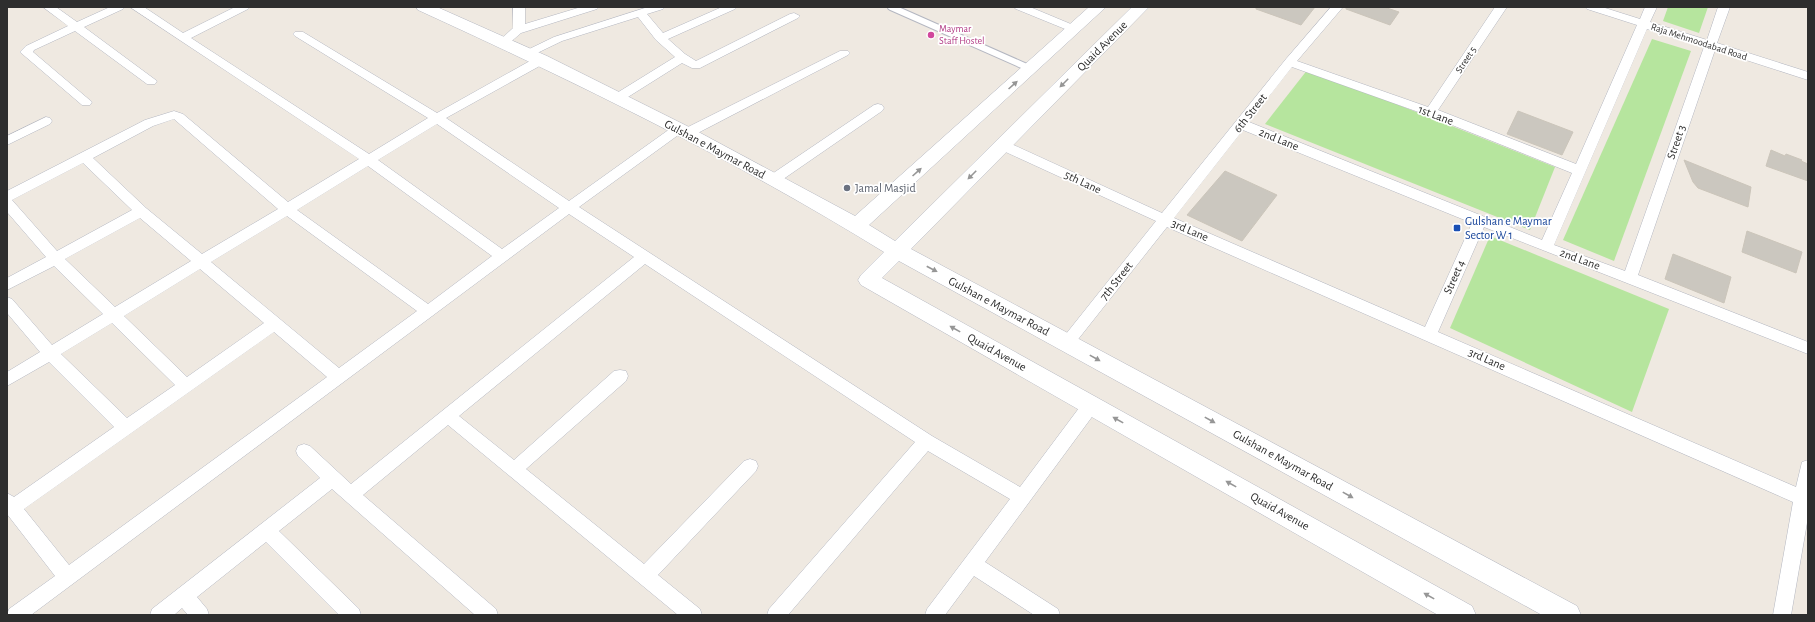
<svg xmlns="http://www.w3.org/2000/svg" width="1815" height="622" font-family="'Alegreya Sans',sans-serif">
  <rect width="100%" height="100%" fill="#efe9e1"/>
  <g fill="#b6e59e">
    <path d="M 1668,7 L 1708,7 L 1699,33 L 1663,21 Z"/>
    <path d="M 1652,39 L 1691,51 L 1614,261 L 1563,240 Z"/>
    <path d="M 1308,69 L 1555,167 L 1530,230 L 1265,124 Z"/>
    <path d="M 1490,236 L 1669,309 L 1632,412 L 1450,328 Z"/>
  </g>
  <g fill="#cbc7bf" stroke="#cbc5ba">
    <path d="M 1256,7 L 1315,7 L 1301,25 L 1256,9 Z"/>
    <path d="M 1346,7 L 1384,7 L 1399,12 L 1390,25 L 1346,9 Z"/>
    <path d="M 1518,111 L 1573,132 L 1562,155 L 1507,134 Z"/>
    <path d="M 1771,150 L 1785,156 L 1786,154 L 1802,160 L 1801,161 L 1808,164 L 1808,181 L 1766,166 Z"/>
    <path d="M 1684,160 L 1751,187 L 1748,207 L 1698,188 L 1693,182 Z"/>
    <path d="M 1225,171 L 1277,195 L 1242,241 L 1187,215 Z"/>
    <path d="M 1747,231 L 1802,252 L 1796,273 L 1742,252 Z"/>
    <path d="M 1673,254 L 1731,277 L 1724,303 L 1665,279 Z"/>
  </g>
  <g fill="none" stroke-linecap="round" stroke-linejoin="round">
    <g stroke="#b4b7c1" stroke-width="8">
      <path id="service" d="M 891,7 L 1031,69"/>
    </g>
    <g stroke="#b4b7c1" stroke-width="1">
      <g id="minor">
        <path d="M 43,7 L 56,7 L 77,22 L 110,7 L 125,7 L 123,9 L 84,27 L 157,81 L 155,84 L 147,84 L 75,31 L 34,50 L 33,52 L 92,102 L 90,105 L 82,105 L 20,52 L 26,46 L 68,26 Z"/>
        <path d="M 130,7 L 144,7 L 183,33 L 235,7 L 250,7 L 248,9 L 191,38 L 369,154 L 428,118 L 295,36 L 293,34 L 295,32 L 303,32 L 437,113 L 537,57 L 545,57 L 547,60 L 545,63 L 446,118 L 569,201 L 674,126 L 682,126 L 684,129 L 840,51 L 848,51 L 850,53 L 848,55 L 692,136 L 682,136 L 681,133 L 579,207 L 932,436 L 1020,487 L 1085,400 L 1091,398 L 1097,400 L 1099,405 L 1097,410 L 985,562 L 1058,609 L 1060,615 L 1034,615 L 974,576 L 945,615 L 925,615 L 927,609 L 1010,499 L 928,451 L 788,615 L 767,615 L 769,609 L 915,442 L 645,264 L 459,416 L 514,460 L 614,371 L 620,370 L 626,371 L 628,376 L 626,381 L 526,469 L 644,564 L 744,461 L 750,459 L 756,461 L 758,466 L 756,471 L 658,575 L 700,609 L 702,615 L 678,615 L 448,425 L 363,495 L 496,609 L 498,615 L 475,615 L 332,489 L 279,531 L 359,609 L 361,615 L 339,615 L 266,542 L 197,597 L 207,609 L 209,615 L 188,615 L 182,608 L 174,615 L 150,615 L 152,609 L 320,478 L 298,456 L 296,451 L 298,446 L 304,444 L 310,446 L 351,484 L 634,257 L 569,214 L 31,615 L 7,615 L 9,609 L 55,576 L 7,514 L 7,493 L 14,497 L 114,427 L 49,362 L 7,386 L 7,372 L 40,352 L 7,313 L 7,297 L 12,299 L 52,345 L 103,314 L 54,266 L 7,290 L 7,278 L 46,257 L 7,212 L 7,191 L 145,120 L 174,111 L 183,114 L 288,202 L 359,159 ZM 174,119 L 278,209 L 202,254 L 146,208 L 93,158 L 153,126 ZM 437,124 L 559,208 L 502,249 L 378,160 ZM 83,163 L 132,210 L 57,251 L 12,200 ZM 368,166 L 492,256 L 428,304 L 297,210 ZM 287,216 L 417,311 L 339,368 L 211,262 ZM 140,218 L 191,261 L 115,307 L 65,259 ZM 200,269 L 264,323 L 187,377 L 124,316 ZM 112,323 L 175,385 L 127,418 L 61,354 ZM 274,332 L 327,377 L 69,565 L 24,509 Z"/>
        <path d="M 513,7 L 525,7 L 525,24 L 581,7 L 599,7 L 597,9 L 521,33 L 507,45 L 499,45 L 497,43 L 499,41 L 513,28 Z"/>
        <path d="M 648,7 L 665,7 L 663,9 L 647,14 L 663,33 L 722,7 L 737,7 L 735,9 L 668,39 L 685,54 L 696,61 L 790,14 L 794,13 L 800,16 L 798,18 L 700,68 L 692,68 L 682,63 L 620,102 L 612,102 L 610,99 L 612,96 L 675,57 L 656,40 L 638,17 L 562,41 L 531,56 L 527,58 L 521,54 L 523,52 L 554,37 Z"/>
        <path d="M 1014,7 L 1030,7 L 1078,27 L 1080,29 L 1078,31 L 1070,31 L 1016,9 Z"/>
        <path d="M 1331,7 L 1343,7 L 1297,61 L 1428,107 L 1495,7 L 1507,7 L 1438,110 L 1576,164 L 1637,25 L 1587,9 L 1585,7 L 1602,7 L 1640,19 L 1645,7 L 1657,7 L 1650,22 L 1707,40 L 1718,7 L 1730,7 L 1717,43 L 1808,72 L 1808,80 L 1715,50 L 1638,275 L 1808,342 L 1808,354 L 1484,227 L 1438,332 L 1796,487 L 1802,462 L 1808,460 L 1808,517 L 1791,615 L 1773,615 L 1793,502 L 1167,227 L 1072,347 L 1067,349 L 1062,347 L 1059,343 L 1062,339 L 1156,221 L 997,148 L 996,145 L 997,142 L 1007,142 L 1162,213 L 1286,59 ZM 1647,29 L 1704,47 L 1625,271 L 1554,245 ZM 1292,67 L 1427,115 L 1572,173 L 1542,240 L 1249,122 ZM 1243,130 L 1472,223 L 1425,327 L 1174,218 Z"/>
        <path d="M 878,104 L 882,105 L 884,108 L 882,111 L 779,182 L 774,184 L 769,182 L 767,179 L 769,176 L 874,105 Z"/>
        <path d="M 46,117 L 50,118 L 52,121 L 50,124 L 7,145 L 7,136 Z"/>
      </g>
    </g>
    <g stroke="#b4b7c1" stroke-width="1">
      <path id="secondary" d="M 416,7 L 437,7 L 547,56 L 693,129 L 855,216 L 1089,7 L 1106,7 L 869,225 L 895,241 L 1132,7 L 1149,7 L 911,249 L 1577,606 L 1581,615 L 1542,615 L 899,261 L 882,278 L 1472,606 L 1476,615 L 1438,615 L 861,285 L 858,280 L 861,275 L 884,252 C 735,160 578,83 418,10 Z"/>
    </g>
    <use href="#service" stroke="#fff" stroke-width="6"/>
    <use href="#minor" fill="#fff" fill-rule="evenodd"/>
    <use href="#secondary" fill="#fff" fill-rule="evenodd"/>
  </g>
  <defs><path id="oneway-solid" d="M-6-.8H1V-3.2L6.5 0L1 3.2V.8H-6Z"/></defs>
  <g fill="#969696">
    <use href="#oneway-solid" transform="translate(1064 83) rotate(135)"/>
    <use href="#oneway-solid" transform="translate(1013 85) rotate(-42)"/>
    <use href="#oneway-solid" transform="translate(917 172) rotate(-42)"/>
    <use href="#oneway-solid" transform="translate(972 175) rotate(135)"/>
    <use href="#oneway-solid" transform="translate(932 269) rotate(28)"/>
    <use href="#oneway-solid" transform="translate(955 329) rotate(-151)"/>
    <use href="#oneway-solid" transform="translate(1095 358) rotate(29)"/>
    <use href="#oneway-solid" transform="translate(1118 420) rotate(-151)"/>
    <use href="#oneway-solid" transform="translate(1210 420) rotate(29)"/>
    <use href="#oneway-solid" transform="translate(1231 484) rotate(-151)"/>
    <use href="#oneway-solid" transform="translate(1348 495) rotate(29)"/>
    <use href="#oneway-solid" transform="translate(1429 596) rotate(-151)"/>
  </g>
  <circle fill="#d1479c" stroke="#fff" stroke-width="1.5" cx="931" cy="35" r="4"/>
  <circle fill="#6b7280" stroke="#fff" stroke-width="1.5" cx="847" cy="188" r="4"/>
  <rect fill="#1a4fb4" stroke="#fff" stroke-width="1.5" x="1453" y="224" width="8" height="8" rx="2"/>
  <g text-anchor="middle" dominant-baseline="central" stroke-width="3.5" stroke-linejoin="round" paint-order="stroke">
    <g font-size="10" fill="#b23c85" stroke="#fff" text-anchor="start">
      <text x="939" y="29">Maymar<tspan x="939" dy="12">Staff Hostel</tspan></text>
    </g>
    <g font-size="10" fill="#2e2e2e" stroke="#fff">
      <text transform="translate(1699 42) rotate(18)">Raja Mehmoodabad Road</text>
      <text transform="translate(1466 60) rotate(-57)">Street 5</text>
    </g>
    <g font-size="12" fill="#2e2e2e" stroke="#fff">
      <text transform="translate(1102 46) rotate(-45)">Quaid Avenue</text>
      <text transform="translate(1250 113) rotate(-52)">6th Street</text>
      <text transform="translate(1436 115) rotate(21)">1st Lane</text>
      <text transform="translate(1279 139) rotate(22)">2nd Lane</text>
      <text transform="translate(1676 142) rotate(-71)">Street 3</text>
      <text transform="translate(715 149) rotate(28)">Gulshan e Maymar Road</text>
      <text transform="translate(1083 182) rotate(25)">5th Lane</text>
      <text transform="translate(1190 230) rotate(23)">3rd Lane</text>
      <text transform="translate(1580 259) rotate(20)">2nd Lane</text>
      <text transform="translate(1454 277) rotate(-66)">Street 4</text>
      <text transform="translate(1116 281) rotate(-52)">7th Street</text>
      <text transform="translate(999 306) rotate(28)">Gulshan e Maymar Road</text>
      <text transform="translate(997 352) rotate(29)">Quaid Avenue</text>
      <text transform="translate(1487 359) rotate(24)">3rd Lane</text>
      <text transform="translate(1283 460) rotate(29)">Gulshan e Maymar Road</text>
      <text transform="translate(1280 511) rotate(29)">Quaid Avenue</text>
    </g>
    <g font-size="12" fill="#5b616d" stroke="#fff" text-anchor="start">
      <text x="855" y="188">Jamal Masjid</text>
    </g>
    <g font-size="12" fill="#164399" stroke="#fff" text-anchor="start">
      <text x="1465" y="221">Gulshan e Maymar<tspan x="1465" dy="14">Sector W 1</tspan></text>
    </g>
  </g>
  <rect width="1815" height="622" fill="none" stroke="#2e2e2e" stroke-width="16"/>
</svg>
